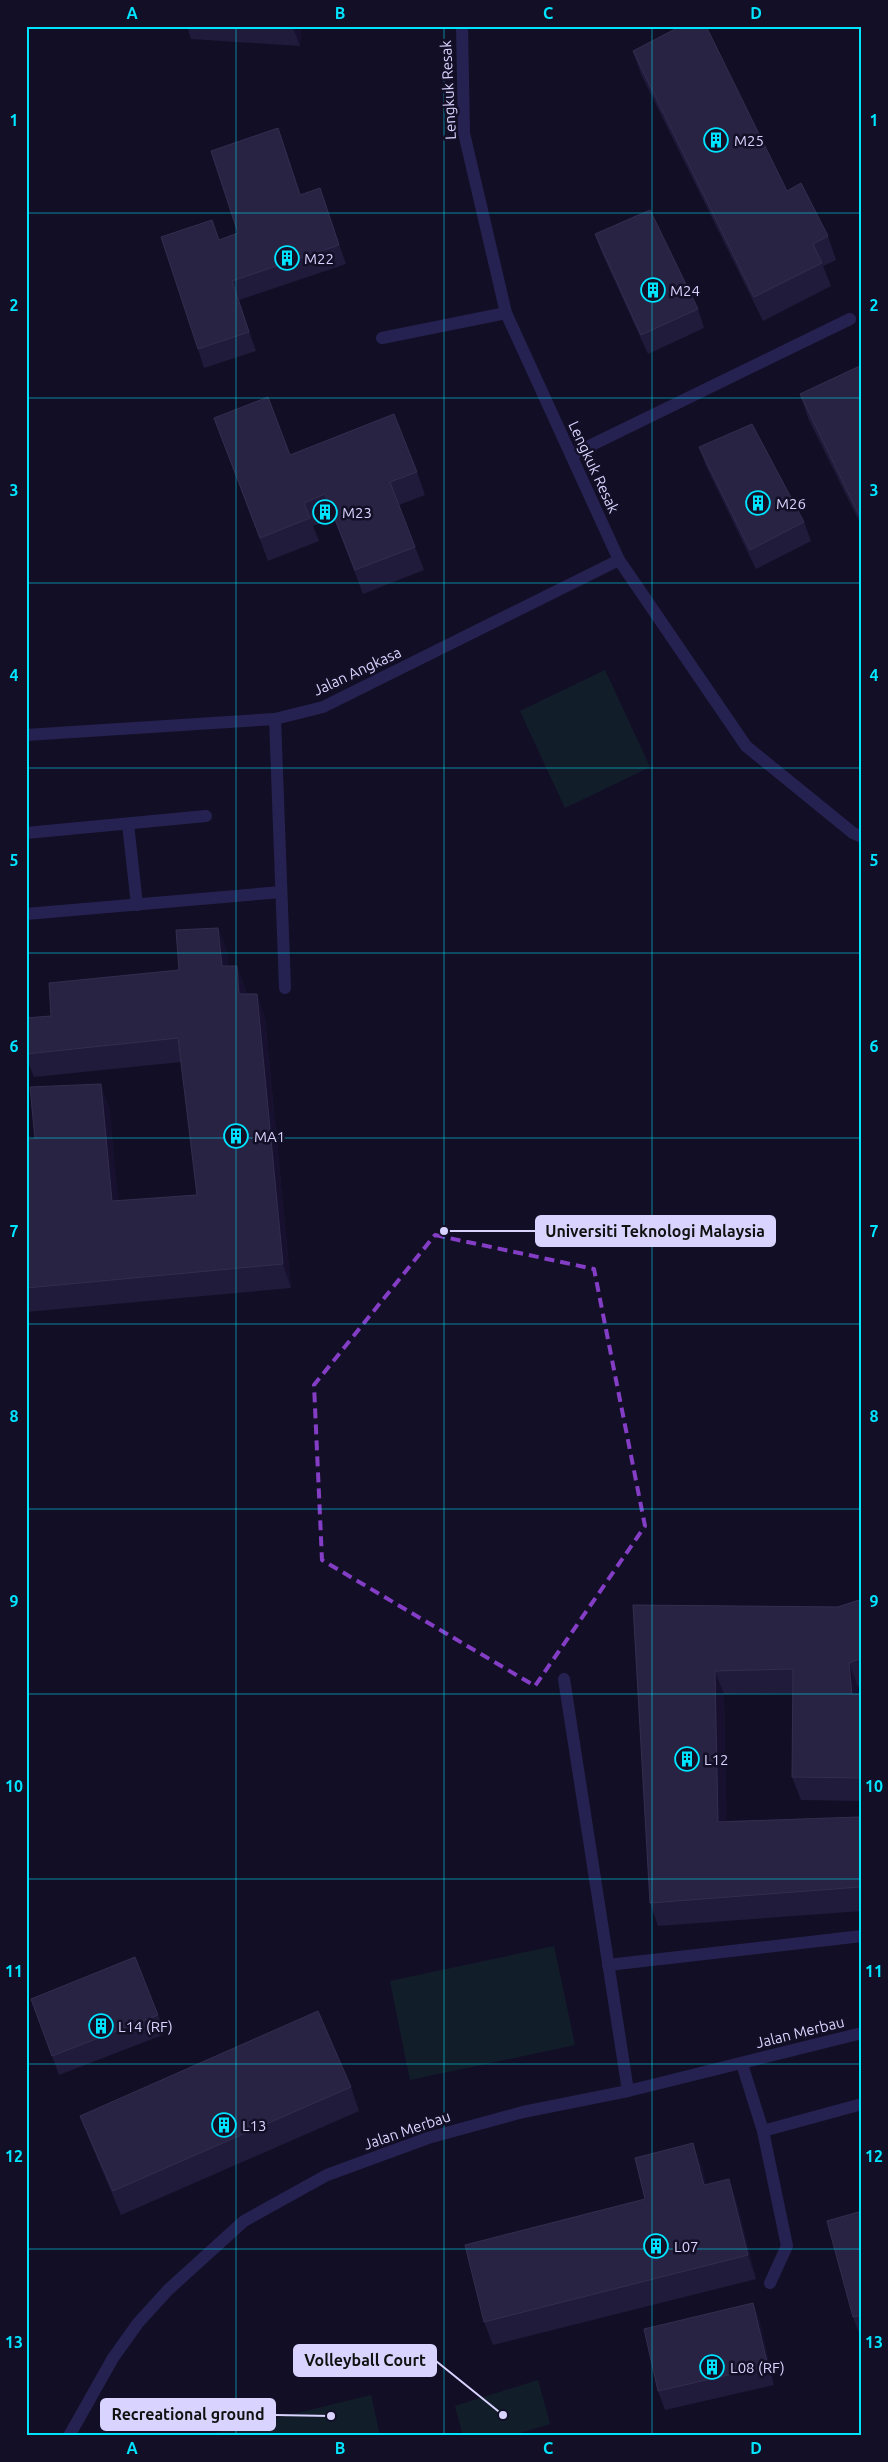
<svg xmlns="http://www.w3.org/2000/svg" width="888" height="2462" font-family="Ubuntu,sans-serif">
  <rect width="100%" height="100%" fill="#130f26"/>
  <g fill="#12302f">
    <path d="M 605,670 L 650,767 L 565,808 L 520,711 Z"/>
    <path d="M 554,1946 L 575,2045 L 410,2080 L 390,1981 Z"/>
    <path d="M 538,2380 L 550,2424 L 510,2436 L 463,2436 L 455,2406 Z"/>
    <path d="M 371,2395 L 380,2436 L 203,2436 Z"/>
  </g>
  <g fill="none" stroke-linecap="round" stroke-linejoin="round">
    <g stroke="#3d3a85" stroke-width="12">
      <path d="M 382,338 L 506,313"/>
      <path d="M 571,455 L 850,319"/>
      <path d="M 275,719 L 285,988"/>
      <path d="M 128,824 L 137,905"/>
      <path d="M 26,833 L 206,816"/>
      <path d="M 26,914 L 281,892"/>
      <path d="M 564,1679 L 628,2091"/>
      <path d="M 608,1965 L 862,1936"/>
    </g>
    <g stroke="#3d3a85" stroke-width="12">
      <path d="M 462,26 L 464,133 L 506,313 L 619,560 L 746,746 L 853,833 L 862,837"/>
      <path d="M 26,735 L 275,719 L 323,707 L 619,560"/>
      <path d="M 742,2064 L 763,2131 L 787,2246 L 770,2283"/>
      <path d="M 763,2131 L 862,2104"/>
      <path d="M 69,2436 L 113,2358 L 138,2323 L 168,2290 L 244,2221 L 327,2175 L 428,2138 L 523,2112 L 628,2091 L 862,2033"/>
    </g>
  </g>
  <g fill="#312854">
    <path d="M 187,26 L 301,26 L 300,46 L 191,39 Z"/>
    <path d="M 633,51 L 787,191 L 828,236 L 836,260 L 823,266 L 831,286 L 763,321 L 641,74 Z"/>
    <path d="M 278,128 L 301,195 L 320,188 L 346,264 L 239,300 L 256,351 L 204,368 L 198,349 L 219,240 L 238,233 Z"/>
    <path d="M 595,234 L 698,309 L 704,328 L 648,354 L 602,253 Z"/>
    <path d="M 862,365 L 862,527 L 808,418 L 800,394 Z"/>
    <path d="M 214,418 L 290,455 L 417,472 L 425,495 L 399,505 L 424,570 L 363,594 L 334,518 L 313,526 L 319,541 L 268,561 Z"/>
    <path d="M 699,447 L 804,522 L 811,541 L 756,569 L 706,466 Z"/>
    <path d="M 218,928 L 227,952 L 228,966 L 246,990 L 246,994 L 265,1018 L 291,1288 L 26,1312 L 26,1140 L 35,1139 L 109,1107 L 118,1201 L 197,1195 L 181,1062 L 34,1077 L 26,1057 L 26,1018 L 51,1016 L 179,970 Z"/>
    <path d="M 862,1599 L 862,1685 L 858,1687 L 858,1695 L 862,1694 L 862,1801 L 801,1800 L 792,1777 L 793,1693 L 724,1694 L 726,1821 L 859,1817 L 862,1825 L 862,1911 L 658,1926 L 650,1903 L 633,1605 L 838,1607 Z"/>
    <path d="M 31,1999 L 158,2015 L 165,2034 L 59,2075 Z"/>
    <path d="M 351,2087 L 359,2111 L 121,2215 L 89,2139 L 80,2116 Z"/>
    <path d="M 702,2167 L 706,2185 L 737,2203 L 756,2279 L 493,2345 L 484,2322 L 645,2199 Z"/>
    <path d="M 862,2211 L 862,2341 L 853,2317 Z"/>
    <path d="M 753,2303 L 760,2322 L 774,2385 L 665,2410 L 658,2391 Z"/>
  </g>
  <g fill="#1d163a">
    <path d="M 293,26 L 301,26 L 300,46 L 293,28 Z"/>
    <path d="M 278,128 L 285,148 L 307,214 L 300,195 Z"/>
    <path d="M 320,188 L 327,207 L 346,264 L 339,245 Z"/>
    <path d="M 232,281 L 239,300 L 256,351 L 249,332 Z"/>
    <path d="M 218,928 L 227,952 L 231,990 L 222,966 Z"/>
    <path d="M 237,966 L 246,990 L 248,1018 L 239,994 Z"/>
    <path d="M 257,994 L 265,1018 L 291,1288 L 283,1264 Z"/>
    <path d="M 101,1084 L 109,1107 L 121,1224 L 112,1201 Z"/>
    <path d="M 849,1663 L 858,1687 L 860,1718 L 852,1695 Z"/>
    <path d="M 715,1671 L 724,1694 L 727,1845 L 718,1822 Z"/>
    <path d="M 859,1817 L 862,1825 L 862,1892 L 860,1887 Z"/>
    <path d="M 693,2143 L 702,2167 L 712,2209 L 704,2185 Z"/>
    <path d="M 729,2179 L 737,2203 L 756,2279 L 748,2255 Z"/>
    <path d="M 753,2303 L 760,2322 L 774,2385 L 768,2366 Z"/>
  </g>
  <g fill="#433a66" stroke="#5a527e">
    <path d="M 275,26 L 293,26 L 293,28 Z"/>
    <path d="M 681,26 L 706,26 L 787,191 L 801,183 L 828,236 L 813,244 L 822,263 L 754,297 L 633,51 Z"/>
    <path d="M 278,128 L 300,195 L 320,188 L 339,245 L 232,281 L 249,332 L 198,349 L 161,237 L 212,220 L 219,240 L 238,233 L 211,151 Z"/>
    <path d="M 650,210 L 698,309 L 641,335 L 595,234 Z"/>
    <path d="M 862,365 L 862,521 L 800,394 Z"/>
    <path d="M 268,397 L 290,455 L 394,414 L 417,472 L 390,482 L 415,547 L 355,570 L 325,494 L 304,503 L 310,518 L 260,538 L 214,418 Z"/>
    <path d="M 752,424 L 804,522 L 750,550 L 699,447 Z"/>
    <path d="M 218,928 L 222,966 L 237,966 L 239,994 L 257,994 L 283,1264 L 26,1288 L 26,1140 L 35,1139 L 30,1087 L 101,1084 L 112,1201 L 197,1195 L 178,1038 L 26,1054 L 26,1018 L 51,1016 L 49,983 L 179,970 L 176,930 Z"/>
    <path d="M 862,1599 L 862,1658 L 849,1663 L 852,1695 L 862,1694 L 862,1778 L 792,1777 L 793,1669 L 715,1671 L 718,1822 L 859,1817 L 860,1887 L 650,1903 L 633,1605 L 838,1607 Z"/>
    <path d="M 135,1957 L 158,2015 L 52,2056 L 31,1999 Z"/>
    <path d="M 318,2011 L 351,2087 L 113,2191 L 80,2116 Z"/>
    <path d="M 693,2143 L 704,2185 L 729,2179 L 748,2255 L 484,2322 L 465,2245 L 645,2199 L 635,2158 Z"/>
    <path d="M 862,2211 L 862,2315 L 853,2317 L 827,2221 Z"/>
    <path d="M 753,2303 L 768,2366 L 658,2391 L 644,2329 Z"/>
  </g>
  <path d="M0 0H888V2462H0ZM 435,1235 L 594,1269 L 645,1526 L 535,1686 L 322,1560 L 314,1385 Z" fill="#130f26" fill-opacity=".55" fill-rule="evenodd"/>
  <path fill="none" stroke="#843dc5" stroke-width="4" stroke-dasharray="10 6" stroke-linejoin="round" d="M 435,1235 L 594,1269 L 645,1526 L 535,1686 L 322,1560 L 314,1385 Z"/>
  <path fill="none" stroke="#00e5ff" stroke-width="1" stroke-opacity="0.55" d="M 236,26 L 236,2436M 444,26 L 444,2436M 652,26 L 652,2436M 26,213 L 862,213M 26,398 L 862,398M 26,583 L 862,583M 26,768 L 862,768M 26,953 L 862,953M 26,1138 L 862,1138M 26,1324 L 862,1324M 26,1509 L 862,1509M 26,1694 L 862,1694M 26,1879 L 862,1879M 26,2064 L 862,2064M 26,2249 L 862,2249"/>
  <defs>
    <g id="building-ring" transform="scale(1.25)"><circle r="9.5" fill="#130f26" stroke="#00e5ff" stroke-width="1.5"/><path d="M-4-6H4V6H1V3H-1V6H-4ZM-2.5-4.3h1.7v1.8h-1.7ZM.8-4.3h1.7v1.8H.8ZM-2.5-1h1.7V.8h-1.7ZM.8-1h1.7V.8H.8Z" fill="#00e5ff"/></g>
  </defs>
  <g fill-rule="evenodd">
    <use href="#building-ring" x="716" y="140"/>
    <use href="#building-ring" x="287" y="258"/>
    <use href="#building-ring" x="653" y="290"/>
    <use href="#building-ring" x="758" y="503"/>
    <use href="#building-ring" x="325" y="512"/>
    <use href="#building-ring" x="236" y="1136"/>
    <use href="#building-ring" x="687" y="1759"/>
    <use href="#building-ring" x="101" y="2026"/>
    <use href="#building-ring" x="224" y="2125"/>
    <use href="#building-ring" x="656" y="2246"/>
    <use href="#building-ring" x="712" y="2367"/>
  </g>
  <g text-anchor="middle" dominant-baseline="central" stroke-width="5" stroke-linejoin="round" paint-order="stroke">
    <g font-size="15" fill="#d9d4ff" stroke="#130f26">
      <text transform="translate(448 90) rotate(-93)">Lengkuk Resak</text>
      <text transform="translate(594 467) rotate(65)">Lengkuk Resak</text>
      <text transform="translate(357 671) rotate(-25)">Jalan Angkasa</text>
      <text transform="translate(800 2032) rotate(-14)">Jalan Merbau</text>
      <text transform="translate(407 2130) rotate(-19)">Jalan Merbau</text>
    </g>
    <g font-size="15" fill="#d9d4ff" stroke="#130f26" text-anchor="start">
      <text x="734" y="140">M25</text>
      <text x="304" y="258">M22</text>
      <text x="670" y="290">M24</text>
      <text x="776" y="503">M26</text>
      <text x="342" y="512">M23</text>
      <text x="254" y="1136">MA1</text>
      <text x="704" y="1759">L12</text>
      <text x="118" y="2026">L14 (RF)</text>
      <text x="242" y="2125">L13</text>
      <text x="674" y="2246">L07</text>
      <text x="730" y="2367">L08 (RF)</text>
    </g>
  </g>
  <path fill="none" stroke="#d9d4ff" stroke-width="2" d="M444 1231L536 1231M503 2415L436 2361M331 2416L275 2415"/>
  <g fill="#d9d4ff" stroke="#130f26" stroke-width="2">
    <circle cx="444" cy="1231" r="5"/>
    <circle cx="503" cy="2415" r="5"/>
    <circle cx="331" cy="2416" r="5"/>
  </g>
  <g fill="#d9d4ff" stroke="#d9d4ff" stroke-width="2">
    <rect x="536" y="1216" width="239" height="30" rx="5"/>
    <rect x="294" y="2345" width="142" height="31" rx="5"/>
    <rect x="101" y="2399" width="174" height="31" rx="5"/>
  </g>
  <g font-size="16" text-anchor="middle" font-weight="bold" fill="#111">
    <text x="655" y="1237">Universiti Teknologi Malaysia</text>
    <text x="365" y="2366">Volleyball Court</text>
    <text x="188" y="2420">Recreational ground</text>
  </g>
  <rect width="888" height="2462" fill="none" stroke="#130f26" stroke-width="55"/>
  <rect x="28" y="28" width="832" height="2406" fill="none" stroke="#00e5ff" stroke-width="2"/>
  <g font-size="16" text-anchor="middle" font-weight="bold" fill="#00e5ff">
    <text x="132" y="19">A</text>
    <text x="340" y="19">B</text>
    <text x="548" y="19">C</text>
    <text x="756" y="19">D</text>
    <text x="14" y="126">1</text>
    <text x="874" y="126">1</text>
    <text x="14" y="311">2</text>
    <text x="874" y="311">2</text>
    <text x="14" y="496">3</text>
    <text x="874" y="496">3</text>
    <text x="14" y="681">4</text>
    <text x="874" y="681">4</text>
    <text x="14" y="866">5</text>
    <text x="874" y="866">5</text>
    <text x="14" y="1052">6</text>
    <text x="874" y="1052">6</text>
    <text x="14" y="1237">7</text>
    <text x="874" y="1237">7</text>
    <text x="14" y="1422">8</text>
    <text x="874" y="1422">8</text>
    <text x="14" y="1607">9</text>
    <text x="874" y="1607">9</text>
    <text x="14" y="1792">10</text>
    <text x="874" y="1792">10</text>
    <text x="14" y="1977">11</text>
    <text x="874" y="1977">11</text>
    <text x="14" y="2162">12</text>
    <text x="874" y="2162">12</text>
    <text x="14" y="2348">13</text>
    <text x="874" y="2348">13</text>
    <text x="132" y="2454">A</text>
    <text x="340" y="2454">B</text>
    <text x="548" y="2454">C</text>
    <text x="756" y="2454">D</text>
  </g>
</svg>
